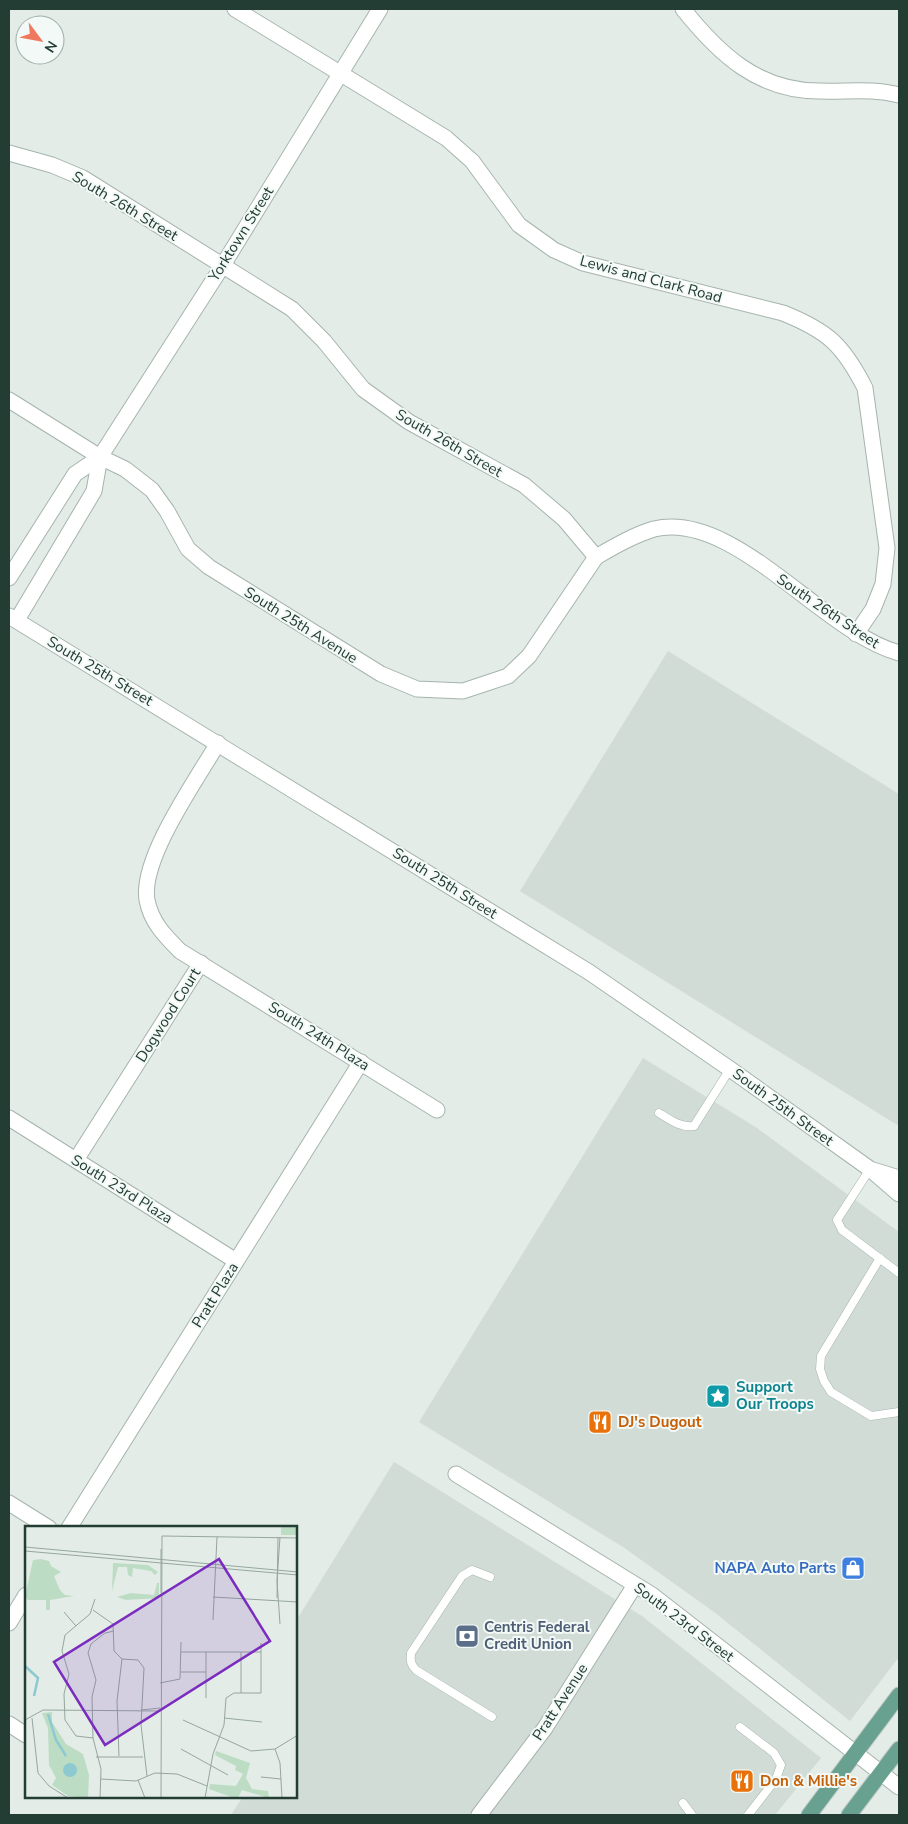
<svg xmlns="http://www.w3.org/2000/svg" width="908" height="1824" font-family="'Nunito Sans',sans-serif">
  <rect width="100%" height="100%" fill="#e3ece7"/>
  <g fill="#d1dcd6">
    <path d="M 668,651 L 899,794 L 899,1126 L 520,891 Z"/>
    <path d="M 643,1058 L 757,1128 L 899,1232 L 899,1657 L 850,1721 L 714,1612 L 623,1547 L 419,1422 Z"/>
    <path d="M 394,1462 L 642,1616 L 821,1758 L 775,1815 L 231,1815 L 242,1798 L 296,1798 L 296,1621 Z"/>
  </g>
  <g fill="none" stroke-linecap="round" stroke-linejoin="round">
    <g stroke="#a6b4ae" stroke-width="9">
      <g id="service">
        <path d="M 659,1113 C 670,1120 681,1128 694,1126 L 730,1069"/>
        <path d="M 870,1169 L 837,1220 L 842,1230 L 899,1273"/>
        <path d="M 880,1258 L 821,1356 L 820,1369 L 824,1381 L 831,1392 L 871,1416 L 899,1412"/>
        <path d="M 490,1577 L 472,1570 L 462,1576 L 411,1653 C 410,1661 411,1665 416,1670 L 492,1717"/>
        <path d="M 740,1727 L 774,1753 L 781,1765 L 776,1779 L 748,1815"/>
        <path d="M 683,1803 L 692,1815"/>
      </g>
    </g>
    <g stroke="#a6b4ae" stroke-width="17">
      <g id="minor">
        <path d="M 235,9 L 446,138 L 472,161 L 519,225 L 554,250 L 583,263 L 783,313 C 828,331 843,345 865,388 L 887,548 L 883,584 L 873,609 L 856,634"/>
        <path d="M 683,9 C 719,54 758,91 819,91 C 847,92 872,88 899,95"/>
        <path d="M 9,153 L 52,165 L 83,178 L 292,309 L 324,341 L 363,389 L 409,422 L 524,485 L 564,519 L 596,557 C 615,546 634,535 654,529 C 735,510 822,632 899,653"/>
        <path d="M 9,400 L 100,457 L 125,469 L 152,490 L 167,511 L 188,549 L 209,567 L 381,674 L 417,689 L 463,691 L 508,676 L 529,656 L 596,557"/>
        <path d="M 9,578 L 75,474 L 100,457 L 223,265 L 380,9"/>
        <path d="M 17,620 L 94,491 L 100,457"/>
        <path d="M 218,743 C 197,779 140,859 147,900 C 151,922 165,936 180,951 L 437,1110"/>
        <path d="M 9,1118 L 236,1261"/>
        <path d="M 76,1160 L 201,963"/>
        <path d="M 456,1474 L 652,1595 L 899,1787"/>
        <path d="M 9,1503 L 49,1528"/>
        <path d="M 69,1528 L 361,1062"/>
        <path d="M 9,1623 L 26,1595"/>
        <path d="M 9,1724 L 26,1735"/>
        <path d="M 479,1815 L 545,1728 L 635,1585"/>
      </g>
    </g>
    <g stroke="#a6b4ae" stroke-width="17">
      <g id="tertiary">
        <path d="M 9,616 L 589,972 L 730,1069 L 870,1169 L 899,1194"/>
        <path d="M 873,1170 L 899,1178"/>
      </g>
    </g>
    <g stroke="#c1c9c6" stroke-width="17">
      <g id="primary">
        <path d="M 809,1815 L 899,1695"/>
        <path d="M 849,1815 L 899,1749"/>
      </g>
    </g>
    <use href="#service" stroke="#fff" stroke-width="8"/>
    <use href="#minor" stroke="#fff" stroke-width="15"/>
    <use href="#tertiary" stroke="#fff" stroke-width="15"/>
    <use href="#primary" stroke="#68a18f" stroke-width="15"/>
  </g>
  <defs>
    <g id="sight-square" transform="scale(1.25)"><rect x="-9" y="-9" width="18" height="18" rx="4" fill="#0f9aa8" stroke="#f3f9f6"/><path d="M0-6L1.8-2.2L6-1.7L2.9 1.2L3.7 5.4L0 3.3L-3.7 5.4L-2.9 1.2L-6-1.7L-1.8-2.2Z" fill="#fff"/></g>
    <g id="restaurant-square" transform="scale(1.25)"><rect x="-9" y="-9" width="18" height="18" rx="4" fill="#e8710a" stroke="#f3f9f6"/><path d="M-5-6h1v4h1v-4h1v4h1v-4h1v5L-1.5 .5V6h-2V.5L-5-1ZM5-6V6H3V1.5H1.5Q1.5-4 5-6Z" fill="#fff"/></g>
    <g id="shop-square" transform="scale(1.25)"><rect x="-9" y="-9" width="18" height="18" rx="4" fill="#3f7fe0" stroke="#f3f9f6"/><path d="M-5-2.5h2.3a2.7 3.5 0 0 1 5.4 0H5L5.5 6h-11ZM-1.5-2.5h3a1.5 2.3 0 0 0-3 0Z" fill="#fff"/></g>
    <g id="bank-square" transform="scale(1.25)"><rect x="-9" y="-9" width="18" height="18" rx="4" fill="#5c6f8a" stroke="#f3f9f6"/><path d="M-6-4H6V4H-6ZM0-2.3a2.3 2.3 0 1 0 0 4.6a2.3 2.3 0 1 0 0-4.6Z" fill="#fff"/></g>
  </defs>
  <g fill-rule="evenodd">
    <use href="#sight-square" x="718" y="1396"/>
    <use href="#restaurant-square" x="600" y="1422"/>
    <use href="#shop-square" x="853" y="1568"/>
    <use href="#bank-square" x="467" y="1636"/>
    <use href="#restaurant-square" x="742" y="1781"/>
  </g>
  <g text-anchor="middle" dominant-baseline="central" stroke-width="4" stroke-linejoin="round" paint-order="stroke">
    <g font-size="15" fill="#233d34" stroke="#f3f9f6">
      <text transform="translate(125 206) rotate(31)">South 26th Street</text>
      <text transform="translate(241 234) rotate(-58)">Yorktown Street</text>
      <text transform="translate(651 279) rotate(15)">Lewis and Clark Road</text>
      <text transform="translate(449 443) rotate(30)">South 26th Street</text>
      <text transform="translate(828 611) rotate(34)">South 26th Street</text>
      <text transform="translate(301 625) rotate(32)">South 25th Avenue</text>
      <text transform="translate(100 671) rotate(31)">South 25th Street</text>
      <text transform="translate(445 883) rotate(32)">South 25th Street</text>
      <text transform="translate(168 1015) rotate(-58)">Dogwood Court</text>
      <text transform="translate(319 1036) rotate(32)">South 24th Plaza</text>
      <text transform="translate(783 1107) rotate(36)">South 25th Street</text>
      <text transform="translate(122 1189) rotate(32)">South 23rd Plaza</text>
      <text transform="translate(215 1295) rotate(-58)">Pratt Plaza</text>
      <text transform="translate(684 1622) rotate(37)">South 23rd Street</text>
      <text transform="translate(560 1702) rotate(-57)">Pratt Avenue</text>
    </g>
    <g font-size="15" font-weight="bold" fill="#0d838f" stroke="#f3f9f6" text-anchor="start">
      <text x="736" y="1387">Support<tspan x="736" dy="17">Our Troops</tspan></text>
    </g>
    <g font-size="15" font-weight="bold" fill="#c56008" stroke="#f3f9f6" text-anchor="start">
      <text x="618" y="1422">DJ's Dugout</text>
      <text x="760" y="1781">Don &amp; Millie's</text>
    </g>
    <g font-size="15" font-weight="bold" fill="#366cbe" stroke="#f3f9f6" text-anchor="end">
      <text x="836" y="1568">NAPA Auto Parts</text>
    </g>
    <g font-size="15" font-weight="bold" fill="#4e5e75" stroke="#f3f9f6" text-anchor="start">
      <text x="484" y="1627">Centris Federal<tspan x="484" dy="17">Credit Union</tspan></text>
    </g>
  </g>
  <g transform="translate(25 1526)">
    <rect width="272" height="272" fill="#e3ece7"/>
    <path d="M 256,0 L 272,0 L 272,9 L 256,9 Z" fill="#bcddc3"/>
    <path d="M 16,33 L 24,35 L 26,40 L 36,46 L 29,50 L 35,64 L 40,69 L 49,70 L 25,74 L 25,84 L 21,84 L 21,74 L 3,74 L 0,71 L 8,34 ZM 88,37 L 123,39 L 133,46 L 130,49 L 126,45 L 108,42 L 107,51 L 103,49 L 102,41 L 93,41 L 87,65 ZM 132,57 L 134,57 L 134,72 L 101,74 L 92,71 L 106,67 L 129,69 Z" fill="#bcddc3"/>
    <path d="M 27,186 L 27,196 L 41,218 L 58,228 L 64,249 L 63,272 L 43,270 L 27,259 L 31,252 L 24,239 L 23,202 L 17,187 ZM 191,225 L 225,237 L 221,252 L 227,263 L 243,265 L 244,272 L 217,264 L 213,272 L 209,272 L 184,263 L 185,258 L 211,260 L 218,248 L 210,244 L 211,240 L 190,229 Z" fill="#bcddc3"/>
    <path d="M38 244a7 7 0 1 1 14 0a7 7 0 1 1-14 0Z" fill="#8cc9d0"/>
    <path fill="none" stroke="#8cc9d0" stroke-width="2.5" d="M 0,140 L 13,152 L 9,170M 23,188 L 31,214 L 41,230"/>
    <path fill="none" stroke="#96a69f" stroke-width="1" d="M 137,10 L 273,12M 0,21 L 273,46M 136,23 L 136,67M 0,25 L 273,49M 188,71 L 273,76M 252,72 L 253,11M 68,84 L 88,98 L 89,125 L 97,133 L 92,175 L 94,230M 39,86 L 51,100M 188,94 L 192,11M 255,98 L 252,55 L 255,11M 156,126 L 236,126M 216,126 L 216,167M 97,133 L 113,134 L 119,142 L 116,199 L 122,250M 156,146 L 181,146M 135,157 L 155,153 L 156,116M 181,172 L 181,126M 116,184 L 135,182M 7,192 L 13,247 L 24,260 L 43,272M 199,192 L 237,196M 0,194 L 18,184 L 135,185M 158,194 L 226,225 L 250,223 L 273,209M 68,212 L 51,210 L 40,194 L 39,168 L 44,148 L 37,125 L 40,109 L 65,88 L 70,73M 156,223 L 203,249M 250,223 L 255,237 L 257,272M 71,231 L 118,231M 236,251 L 256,253M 76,253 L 111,255 L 130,247 L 152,248 L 182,260M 113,254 L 120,272M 75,272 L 76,243 L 68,212 L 67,171 L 71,154 L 63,127 L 66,118 L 80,107 L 89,105M 136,272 L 137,10M 180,272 L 188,228 L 199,199 L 201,172 L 209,167 L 236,167 L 236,117"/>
    <path fill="#7b2cbf" fill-opacity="0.15" stroke="#7b2cbf" stroke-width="2.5" d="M 194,33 L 245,115 L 80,219 L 29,136 Z"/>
    <rect width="272" height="272" fill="none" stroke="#233d34" stroke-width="2.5"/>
  </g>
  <rect width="908" height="1824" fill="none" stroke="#233d34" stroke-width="20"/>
  <g transform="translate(40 40) rotate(122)"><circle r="24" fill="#f3f9f6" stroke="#a0aea8"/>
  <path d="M0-4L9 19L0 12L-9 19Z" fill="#ef795e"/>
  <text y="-8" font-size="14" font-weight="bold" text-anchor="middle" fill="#233d34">N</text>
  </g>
</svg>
